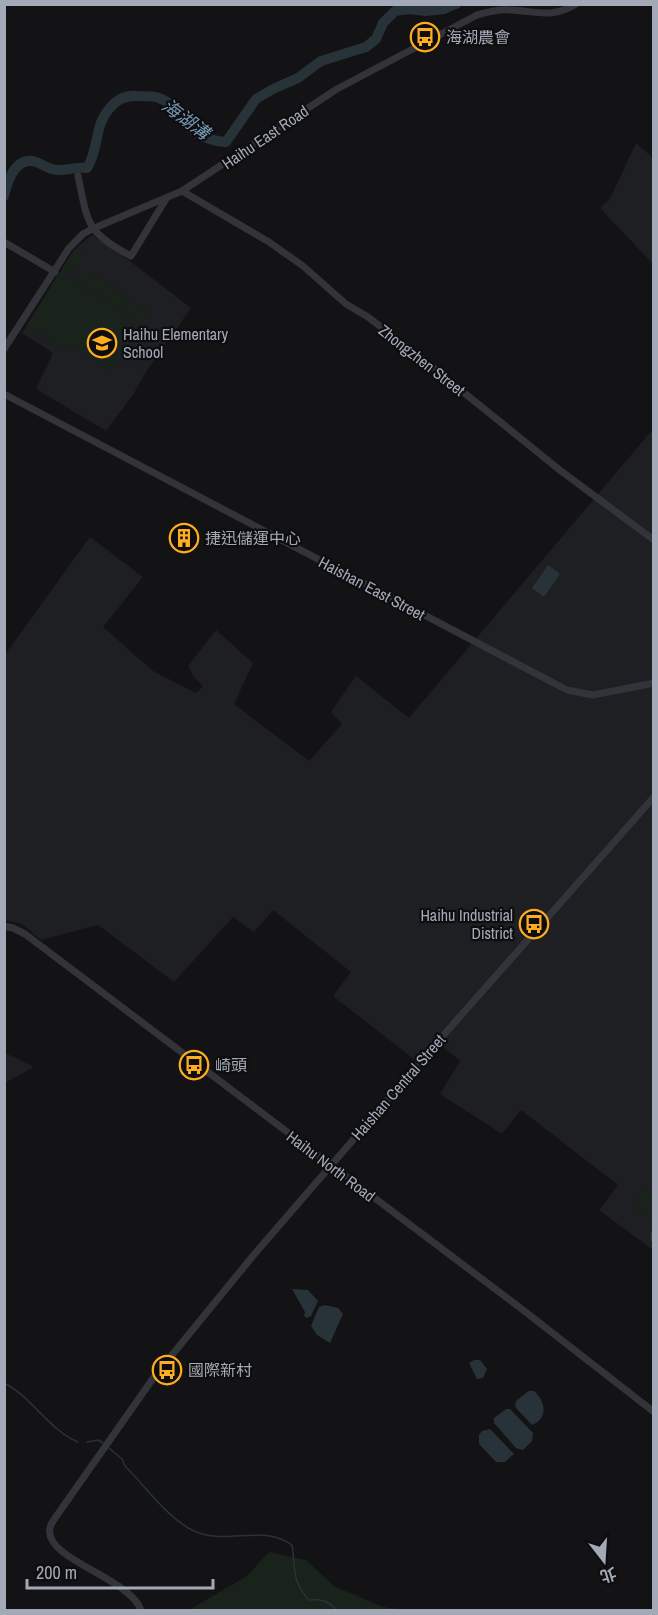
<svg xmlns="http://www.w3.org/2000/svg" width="658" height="1615" font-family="'Archivo Narrow','Noto Sans TC',sans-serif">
  <rect width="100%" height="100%" fill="#131315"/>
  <g fill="#1e1f22">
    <path d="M 636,143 L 653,158 L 653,264 L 600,208 L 610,199 Z"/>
    <path d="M 92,235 L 126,258 L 191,308 L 147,370 L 134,393 L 106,431 L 36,389 L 53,353 L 22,333 L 74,250 Z"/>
    <path d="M 653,429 L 653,1250 L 599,1210 L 618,1185 L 521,1110 L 502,1134 L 440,1094 L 460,1061 L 442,1046 L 424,1067 L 333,996 L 351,972 L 273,910 L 254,932 L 233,917 L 174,982 L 98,925 L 41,940 L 22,924 L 5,920 L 4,652 L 6,653 L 90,537 L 143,577 L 103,627 L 153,671 L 196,693 L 203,686 L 194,677 L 188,666 L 216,630 L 253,663 L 234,704 L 309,761 L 342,724 L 331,712 L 356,676 L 409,718 Z"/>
    <path d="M 5,1053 L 34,1067 L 5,1083 Z"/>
  </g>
  <g fill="#1a231b" fill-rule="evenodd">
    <path d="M 74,250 L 83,255 L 71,274 L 79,279 L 86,270 L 150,312 L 142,324 L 62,269 Z"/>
    <path d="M 60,272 L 140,325 L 111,370 L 70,345 L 65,351 L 27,325 ZM 126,323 L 131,325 C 130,343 119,360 99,356 C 90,355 81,346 74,341 C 80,344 87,351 94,354 C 113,360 130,340 126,323 Z"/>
    <path d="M 642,1188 L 653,1196 L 653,1220 L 634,1205 L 635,1203 L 632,1201 Z"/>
    <path d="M 269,1552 L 306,1560 L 334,1586 L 383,1607 L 406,1610 L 189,1610 L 247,1576 Z"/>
  </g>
  <g fill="#283239">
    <path d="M 548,565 L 560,574 L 544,597 L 532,588 Z"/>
    <path d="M 292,1289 L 308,1290 L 318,1301 L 311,1316 L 307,1318 L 304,1316 L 305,1312 Z"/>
    <path d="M 325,1305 L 338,1308 L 343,1314 L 330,1343 L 317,1335 L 311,1326 L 319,1307 Z"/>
    <path d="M 474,1360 L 480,1360 L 487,1369 L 483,1378 L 477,1379 L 469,1363 Z"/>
    <path d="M 529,1391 L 534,1391 C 545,1401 549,1418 532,1425 L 516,1408 L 515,1404 L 517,1400 Z"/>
    <path d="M 506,1409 L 510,1409 L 533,1433 L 532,1441 L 523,1450 L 516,1448 L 494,1423 L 494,1418 Z"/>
    <path d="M 490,1429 L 514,1454 L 505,1462 L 496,1462 L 479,1444 L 479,1435 L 482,1431 Z"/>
  </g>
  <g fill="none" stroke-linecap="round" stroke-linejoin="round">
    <g stroke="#283239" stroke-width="1.5">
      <path d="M 4,1383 C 32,1397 49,1430 78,1442"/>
      <path d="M 87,1442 L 98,1440 L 103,1443"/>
      <path d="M 109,1448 L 122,1459 L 125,1466 C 145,1486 168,1518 192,1530 C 226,1547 261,1523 292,1545 C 296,1570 291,1580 309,1600 C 322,1599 328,1601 337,1610"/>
    </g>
    <path stroke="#283239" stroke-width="10" d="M 4,196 C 7,183 14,159 32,161 C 41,162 49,171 59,170 C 68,170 76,167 87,168 C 99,150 94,126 109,109 C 116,100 125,95 137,96 C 144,97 152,95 159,98 C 173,103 177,113 185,123 C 196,135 210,141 226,142 L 256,99 L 273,89 L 298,78 L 321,61 L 366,47 L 376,39 L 383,23 L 395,11 L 408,9 L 426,11 L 444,9 L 456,4"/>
    <g stroke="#33343a" stroke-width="7">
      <path d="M 78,176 C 88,224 86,232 131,256 L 166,199"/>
      <path d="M 182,191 L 269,242 L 303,266 L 346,304 L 368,317 L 416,354 L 561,471 L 654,540"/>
      <path d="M 4,242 L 55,272"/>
      <path d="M 4,349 L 69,248 L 83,234 L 92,229 L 182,191 L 337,89 L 477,15 C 488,12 499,9 510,10 C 536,11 552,19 576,4"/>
      <path d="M 4,394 L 567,690 L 593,695 L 654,683"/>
      <path d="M 4,926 L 13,928 L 25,934 L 523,1310 L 654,1412"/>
      <path d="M 654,1235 L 654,1238"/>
      <path d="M 141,1610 C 129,1577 43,1559 50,1528 C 51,1522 57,1516 60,1511 L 154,1377 L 252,1257 L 448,1030 L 654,797"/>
    </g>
  </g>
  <defs>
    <g id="bus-ring" transform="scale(1.5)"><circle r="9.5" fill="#0e0e10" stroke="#ffad20" stroke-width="1.5"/><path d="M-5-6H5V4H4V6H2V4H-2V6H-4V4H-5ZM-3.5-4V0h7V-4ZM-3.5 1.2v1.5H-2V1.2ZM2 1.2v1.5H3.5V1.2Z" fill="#ffad20"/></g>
    <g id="school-ring" transform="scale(1.5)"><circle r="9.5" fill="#0e0e10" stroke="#ffad20" stroke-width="1.5"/><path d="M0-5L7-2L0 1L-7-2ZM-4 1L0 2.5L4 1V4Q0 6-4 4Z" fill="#ffad20"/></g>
    <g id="building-ring" transform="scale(1.5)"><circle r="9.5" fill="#0e0e10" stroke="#ffad20" stroke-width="1.5"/><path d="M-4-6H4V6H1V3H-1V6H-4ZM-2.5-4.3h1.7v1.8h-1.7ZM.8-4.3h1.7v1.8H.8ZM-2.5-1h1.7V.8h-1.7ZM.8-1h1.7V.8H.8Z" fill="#ffad20"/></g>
  </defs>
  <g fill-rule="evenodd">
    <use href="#bus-ring" x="425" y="37"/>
    <use href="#school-ring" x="102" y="343"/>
    <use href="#building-ring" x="184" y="538"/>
    <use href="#bus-ring" x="534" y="924"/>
    <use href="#bus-ring" x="194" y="1065"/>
    <use href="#bus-ring" x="167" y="1370"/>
  </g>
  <g text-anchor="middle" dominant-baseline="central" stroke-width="4.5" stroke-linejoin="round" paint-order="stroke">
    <g font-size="16" fill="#a3a9b6" stroke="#0e0e10" text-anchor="start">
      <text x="446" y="37">海湖農會</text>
      <text x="123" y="334">Haihu Elementary<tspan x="123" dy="18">School</tspan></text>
      <text x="205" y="538">捷迅儲運中心</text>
      <text x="513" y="915" text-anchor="end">Haihu Industrial<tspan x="513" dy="18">District</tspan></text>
      <text x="215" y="1065">崎頭</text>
      <text x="188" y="1370">國際新村</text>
    </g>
    <g font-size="16" fill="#a3a9b6" stroke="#0e0e10">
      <text transform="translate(265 137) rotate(-34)">Haihu East Road</text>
      <text transform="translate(422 360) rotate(38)">Zhongzhen Street</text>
      <text transform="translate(372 588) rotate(28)">Haishan East Street</text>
      <text transform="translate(398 1087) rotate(-49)">Haishan Central Street</text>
      <text transform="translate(331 1166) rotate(37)">Haihu North Road</text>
    </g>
    <g font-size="18" font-style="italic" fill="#769ab6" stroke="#0e0e10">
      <text transform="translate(186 119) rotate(37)">海湖溝</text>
    </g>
  </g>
  <rect width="658" height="1615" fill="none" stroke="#a3a9b6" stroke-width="12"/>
  <g transform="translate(604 1561) rotate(163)" stroke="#0e0e10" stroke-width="4.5" paint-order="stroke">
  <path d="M0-4.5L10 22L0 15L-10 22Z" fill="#a3a9b6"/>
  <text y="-9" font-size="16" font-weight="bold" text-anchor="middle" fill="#a3a9b6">北</text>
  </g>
  <path d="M27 1579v9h186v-9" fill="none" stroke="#a3a9b6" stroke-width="3"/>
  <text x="36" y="1579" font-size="18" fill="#a3a9b6" stroke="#0e0e10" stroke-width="4.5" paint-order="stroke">200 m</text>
</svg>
